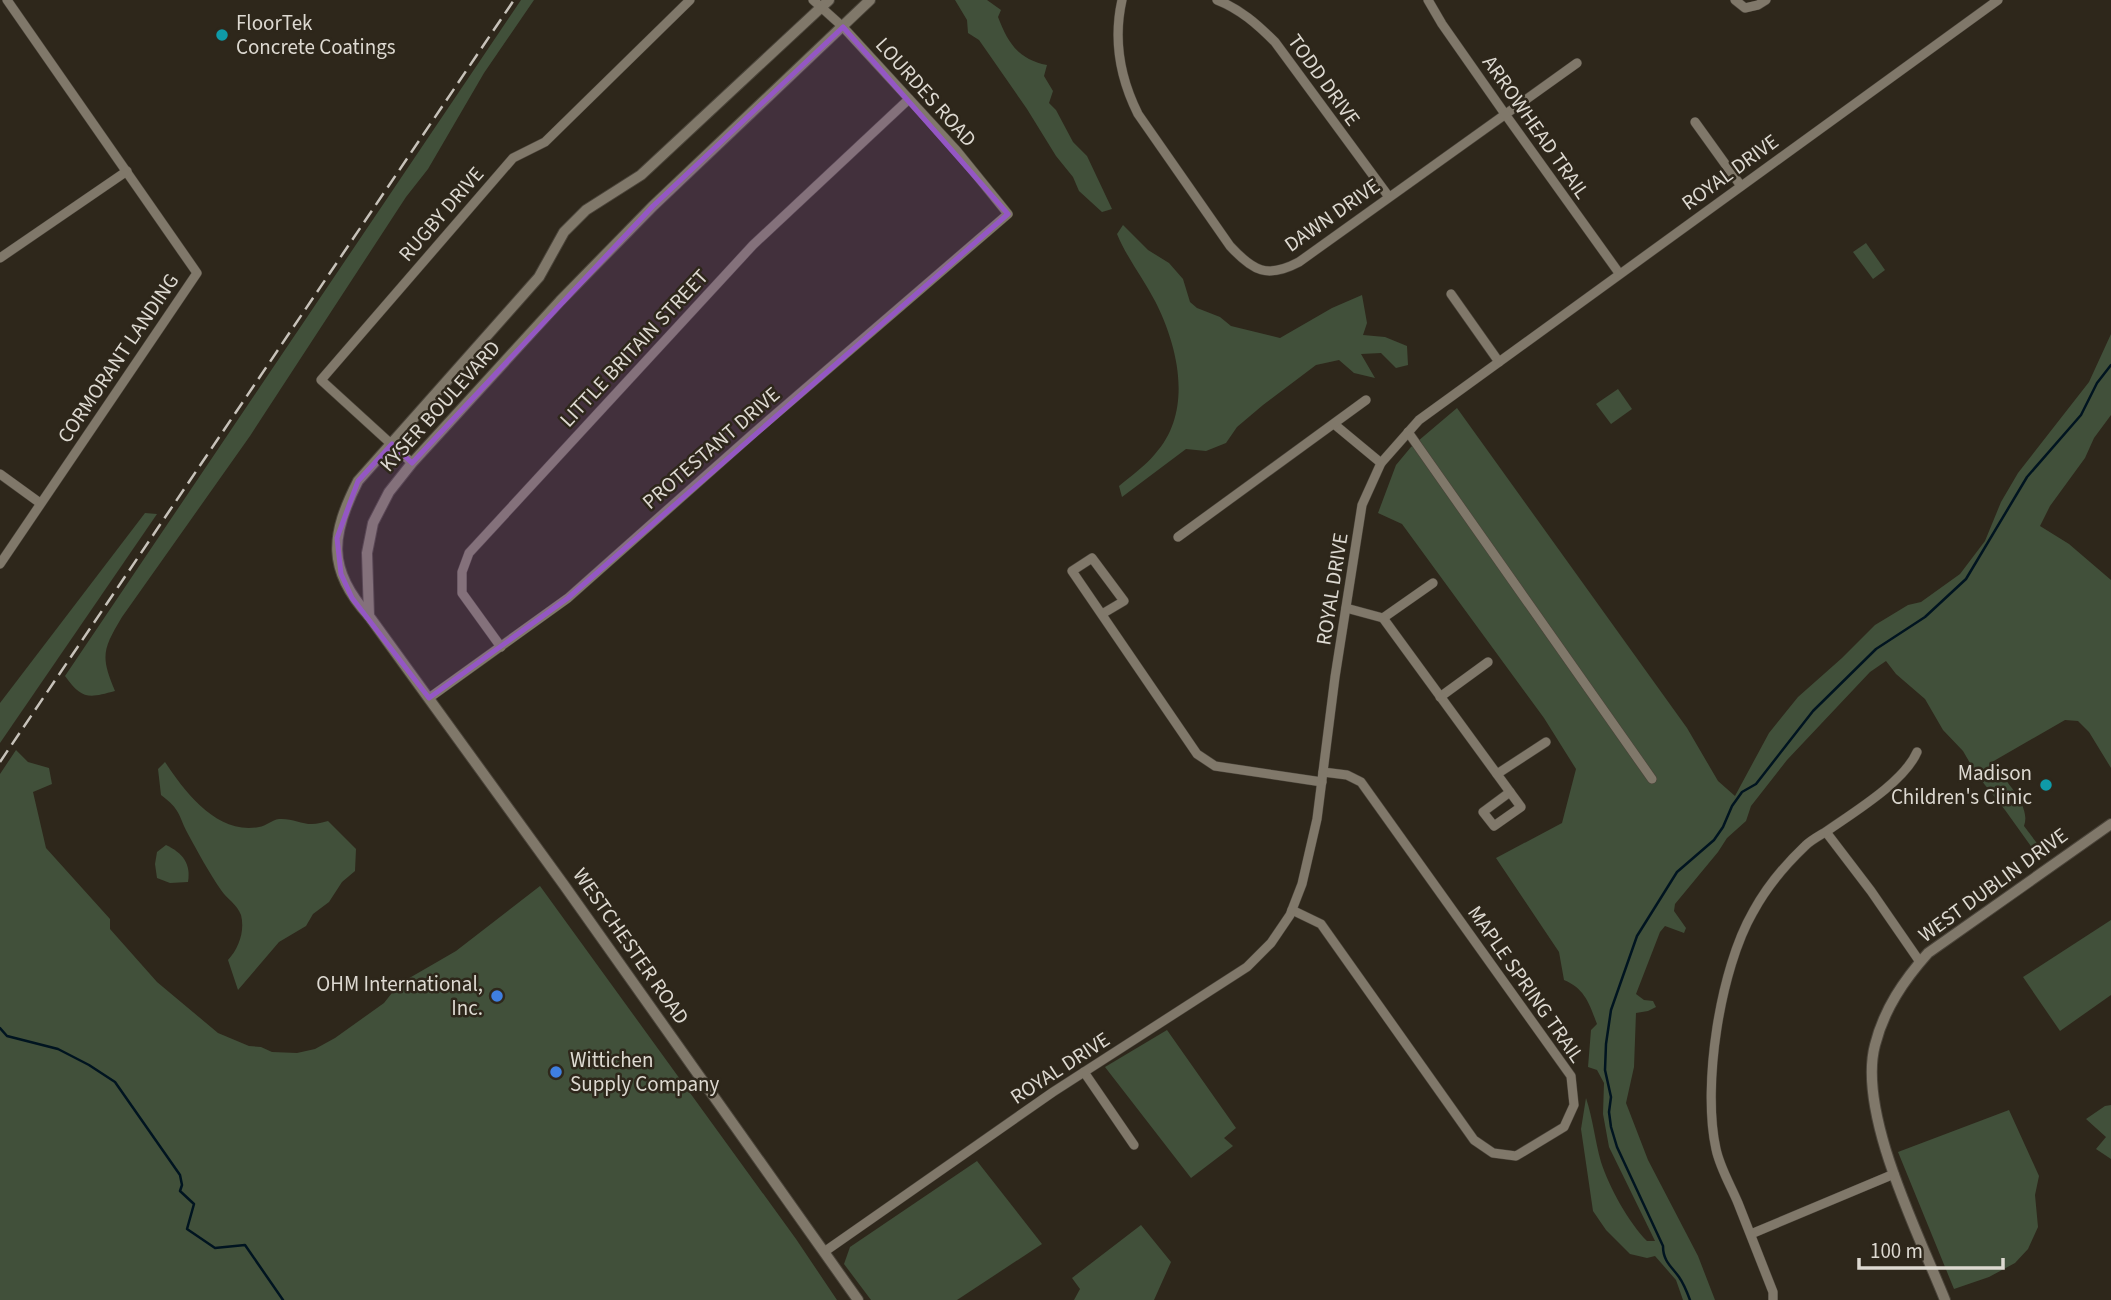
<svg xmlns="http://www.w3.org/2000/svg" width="2111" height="1300" font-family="'Source Sans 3',sans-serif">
  <rect width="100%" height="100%" fill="#2e271b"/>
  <g fill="#41503a">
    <path d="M 521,0 L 534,0 L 484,73 L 428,169 L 406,197 L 250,436 L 122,617 C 103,649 100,656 115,691 C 89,698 82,700 65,676 Z"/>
    <path d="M 955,0 L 987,0 L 1001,10 L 998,17 C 1008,43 1018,59 1047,65 L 1044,76 L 1053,91 L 1049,103 L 1056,110 L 1073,142 L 1087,156 L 1112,209 L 1102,212 L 1079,191 L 1073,177 L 1056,156 L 1027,109 L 986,50 L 979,40 L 968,33 L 967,20 Z"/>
    <path d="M 1123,225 L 1148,250 L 1169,263 L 1183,279 L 1190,302 L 1197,308 L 1220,317 L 1231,326 L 1280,338 L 1332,308 L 1362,295 L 1367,323 L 1363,335 L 1385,337 L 1407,346 L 1408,365 L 1396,368 L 1381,353 L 1361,354 L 1375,378 L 1354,373 L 1339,360 L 1316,365 L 1263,405 L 1237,427 L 1226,443 L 1206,451 L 1186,449 L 1122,497 L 1119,486 C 1131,476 1145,466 1155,454 C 1194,411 1178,346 1155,301 C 1143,278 1127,258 1117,234 Z"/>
    <path d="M 1866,243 L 1885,270 L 1873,279 L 1853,252 Z"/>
    <path d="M 2111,334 L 2111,415 L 2094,438 L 2085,458 L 2050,506 L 2040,526 L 2069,544 L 2111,580 L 2111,768 L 2089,732 L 2078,721 L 2065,720 L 1992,762 C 2003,779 2032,805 2024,826 L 2042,850 L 2042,857 L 2035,852 L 2005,810 L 1977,775 L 1963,751 L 1943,730 L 1925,699 L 1896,674 L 1886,661 L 1870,672 L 1787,760 L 1751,806 L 1746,821 L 1727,838 L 1718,852 L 1675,904 L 1674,911 L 1686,928 L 1684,933 L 1665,926 L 1660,932 L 1636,994 L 1644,1000 L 1653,1001 L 1656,1007 L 1648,1011 L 1636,1013 L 1634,1067 L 1626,1103 L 1648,1160 L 1698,1256 L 1715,1300 L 1683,1300 L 1676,1280 L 1655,1256 L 1647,1258 L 1630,1254 L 1606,1230 L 1593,1211 L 1581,1129 L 1586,1098 C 1593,1119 1595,1141 1601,1162 C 1609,1187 1629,1223 1647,1241 L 1655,1241 L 1609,1147 L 1603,1114 L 1604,1083 L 1597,1070 L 1588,1067 L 1591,1030 L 1597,1024 C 1589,1003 1585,989 1564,980 L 1559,952 L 1496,858 L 1562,823 L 1576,769 L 1544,718 L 1402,524 L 1378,513 L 1396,465 L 1411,447 L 1457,408 L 1687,728 L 1718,781 L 1735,796 L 1769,733 L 1798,697 L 1842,658 L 1875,625 L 1908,605 L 1921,602 L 1960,574 L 1985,541 L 2001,502 L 2018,473 L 2089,382 Z"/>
    <path d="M 1618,389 L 1632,409 L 1611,424 L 1596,404 Z"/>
    <path d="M 145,513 L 157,514 L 0,743 L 0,703 Z"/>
    <path d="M 16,750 L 28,762 L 49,768 L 52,784 L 33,792 L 46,848 L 110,919 L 110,929 L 157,982 L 218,1033 L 249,1046 L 261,1047 L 272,1052 L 297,1053 L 315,1049 L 335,1038 L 384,1003 L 399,984 L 456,951 L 540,886 L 796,1239 L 837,1300 L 0,1300 L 0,774 Z"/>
    <path d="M 165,762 C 185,792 217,835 259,827 C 266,826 272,820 279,819 C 291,818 301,824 312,824 C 317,824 323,822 328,821 L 356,849 L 355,871 L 342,882 L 329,902 L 313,914 L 306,926 L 279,942 L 238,990 L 228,960 C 239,948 245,931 241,915 C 237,904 227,899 221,890 C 209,873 198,852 188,834 C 178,815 181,810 161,795 L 158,769 Z"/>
    <path d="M 166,845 C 183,853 191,864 188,882 L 170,883 L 157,878 L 155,864 L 157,852 Z"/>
    <path d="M 2111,920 L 2111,995 L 2060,1031 L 2023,977 Z"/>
    <path d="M 1167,1030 L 1236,1128 L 1224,1138 L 1233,1146 L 1191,1178 L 1105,1067 Z"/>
    <path d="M 2111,1105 L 2111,1159 L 2096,1149 L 2106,1137 L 2086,1119 L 2105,1106 Z"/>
    <path d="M 2009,1110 L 2039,1176 L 2035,1195 L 2038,1227 L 2028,1249 L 2015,1263 L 1989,1277 L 1954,1289 L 1898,1152 Z"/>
    <path d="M 977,1161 L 1042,1244 L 957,1300 L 871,1300 L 844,1264 L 850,1247 Z"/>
    <path d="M 1141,1225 L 1171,1262 L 1154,1300 L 1074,1300 L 1080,1289 L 1072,1278 Z"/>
  </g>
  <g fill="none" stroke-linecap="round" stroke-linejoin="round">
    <g stroke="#001420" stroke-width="2.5">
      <path d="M 0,1028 L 7,1036 L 58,1049 L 89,1065 L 115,1082 L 180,1175 L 182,1185 L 180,1191 L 194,1204 L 187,1229 L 215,1248 L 245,1245 L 283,1300"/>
      <path d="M 1690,1300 C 1687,1292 1684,1284 1679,1277 C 1671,1266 1663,1261 1663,1246 L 1617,1147 L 1611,1127 L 1609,1112 L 1611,1097 L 1605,1070 L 1606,1044 L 1611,1010 L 1637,936 L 1677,872 L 1714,840 L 1723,827 L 1732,806 L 1742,792 L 1756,784 L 1813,711 L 1876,649 L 1925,617 L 1966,579 L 2027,477 L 2081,415 L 2097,383 L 2111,365"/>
    </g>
    <g stroke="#4a443a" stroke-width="10">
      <g id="minor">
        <path d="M 1122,0 C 1113,40 1120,78 1138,114 L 1230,246 C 1253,271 1267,279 1299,262 L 1577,63"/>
        <path d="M 1217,0 C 1240,9 1257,24 1275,42 L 1389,197"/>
        <path d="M 1428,0 L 1442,24 L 1505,114 L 1619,273"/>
        <path d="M 1735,0 L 1745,8 L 1758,5 L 1766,0"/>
        <path d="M 1695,122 L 1741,186"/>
        <path d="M 0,258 L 127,171"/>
        <path d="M 1451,294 L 1499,362"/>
        <path d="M 1334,424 L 1381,463"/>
        <path d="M 1408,432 L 1652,779"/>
        <path d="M 412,463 L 321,380 L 513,158 L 545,142 L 690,0"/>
        <path d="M 0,474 L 40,503"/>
        <path d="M 1178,537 L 1366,400"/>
        <path d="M 0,564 L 197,273 L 7,0"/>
        <path d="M 1346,608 L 1383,618 L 1433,583"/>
        <path d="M 1102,614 L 1124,601 L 1092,558 L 1072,571 L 1197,754 L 1215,766 L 1322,782"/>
        <path d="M 1383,618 L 1510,792"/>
        <path d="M 501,647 L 462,593 L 462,572 L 469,553 L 753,245 L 909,99"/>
        <path d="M 1440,697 L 1488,662"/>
        <path d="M 429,698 L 568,598 L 755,432 L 1008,214 L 957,151 L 843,27 L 813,0"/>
        <path d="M 1497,774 L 1546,742"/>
        <path d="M 1510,792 L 1521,807 L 1494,826 L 1483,812 Z"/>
        <path d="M 1826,832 L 1871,891 L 1920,962"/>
        <path d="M 1292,910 L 1321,924 L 1474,1140 L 1493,1153 L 1516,1156 L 1564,1127 L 1574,1105 L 1571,1076 L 1361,782 L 1347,775 L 1323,772"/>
        <path d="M 1084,1072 L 1134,1145"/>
        <path d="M 1751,1234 L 1894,1174"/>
        <path d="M 824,1252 L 1053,1092 L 1247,967 L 1271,943 L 1290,915 L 1302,884 L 1317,819 L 1335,677 L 1362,505 L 1381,463 L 1419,420 L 1998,0"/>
        <path d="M 1773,1300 L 1773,1292 C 1761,1262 1750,1233 1738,1203 C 1731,1186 1720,1168 1716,1149 C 1702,1086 1720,969 1753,912 C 1766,888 1785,865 1805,846 C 1811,840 1819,836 1827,831 C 1854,812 1904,782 1917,752"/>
      </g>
    </g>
    <g stroke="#4a443a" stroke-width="12">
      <g id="tertiary">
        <path d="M 829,0 L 641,175 L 586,210 L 564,232 L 539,277 L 358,481 C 331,534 326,569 369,616 L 564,885 L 858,1300"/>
        <path d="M 369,616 L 367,553 L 373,523 L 389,492 L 412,463 L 560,301 L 653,206 L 870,0"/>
        <path d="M 1945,1300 C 1919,1235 1857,1113 1875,1045 C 1884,1009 1904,980 1928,953 L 2111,824"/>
      </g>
    </g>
    <use href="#minor" stroke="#80786a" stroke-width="9"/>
    <use href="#tertiary" stroke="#80786a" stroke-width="10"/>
    <path stroke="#c7c2ba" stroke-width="2.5" stroke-dasharray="14 7" stroke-linecap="butt" d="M 0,762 L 514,0"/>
  </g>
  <path fill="#9457c4" fill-opacity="0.2" stroke="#9457c4" stroke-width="5" stroke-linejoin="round" d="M 843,27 L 1008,214 L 568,598 L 429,698 L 352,598 L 341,574 L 337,538 L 358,481 L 392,444 L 412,463 L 653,206 Z"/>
  <g fill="#0f9aa8" stroke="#2e271b" stroke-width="2.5">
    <circle cx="222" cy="35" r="7"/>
    <circle cx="2046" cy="785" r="7"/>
  </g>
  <g fill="#3f7fe0" stroke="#2e271b" stroke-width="2.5">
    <circle cx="497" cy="996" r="7"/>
    <circle cx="556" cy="1072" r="7"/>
  </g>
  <g text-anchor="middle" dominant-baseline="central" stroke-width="5" stroke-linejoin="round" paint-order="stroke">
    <g font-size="21" fill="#ddd9d1" stroke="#2e271b" text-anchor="start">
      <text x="236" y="23">FloorTek<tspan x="236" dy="24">Concrete Coatings</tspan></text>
      <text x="2032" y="773" text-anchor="end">Madison<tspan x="2032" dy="24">Children's Clinic</tspan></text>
      <text x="483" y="984" text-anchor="end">OHM International,<tspan x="483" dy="24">Inc.</tspan></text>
      <text x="570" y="1060">Wittichen<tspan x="570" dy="24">Supply Company</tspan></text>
    </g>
    <g font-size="21" fill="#ddd9d1" stroke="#2e271b">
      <text transform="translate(1324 80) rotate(54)">TODD DRIVE</text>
      <text transform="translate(926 92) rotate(48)">LOURDES ROAD</text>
      <text transform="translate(1536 127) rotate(55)">ARROWHEAD TRAIL</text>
      <text transform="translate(1730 172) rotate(-36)">ROYAL DRIVE</text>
      <text transform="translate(441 214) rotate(-49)">RUGBY DRIVE</text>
      <text transform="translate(1332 215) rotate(-35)">DAWN DRIVE</text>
      <text transform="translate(634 348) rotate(-47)">LITTLE BRITAIN STREET</text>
      <text transform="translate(118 358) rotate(-56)">CORMORANT LANDING</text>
      <text transform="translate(440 406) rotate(-48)">KYSER BOULEVARD</text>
      <text transform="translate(711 448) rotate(-41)">PROTESTANT DRIVE</text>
      <text transform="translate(1332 589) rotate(-81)">ROYAL DRIVE</text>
      <text transform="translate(1993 885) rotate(-36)">WEST DUBLIN DRIVE</text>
      <text transform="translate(631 946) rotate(55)">WESTCHESTER ROAD</text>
      <text transform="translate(1526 984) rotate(55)">MAPLE SPRING TRAIL</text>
      <text transform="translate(1060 1068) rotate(-33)">ROYAL DRIVE</text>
    </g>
  </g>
  <path d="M1859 1258v10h144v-10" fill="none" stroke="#ddd9d1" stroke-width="3.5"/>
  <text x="1870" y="1258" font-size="21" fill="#ddd9d1" stroke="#2e271b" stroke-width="5" paint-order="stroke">100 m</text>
</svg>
